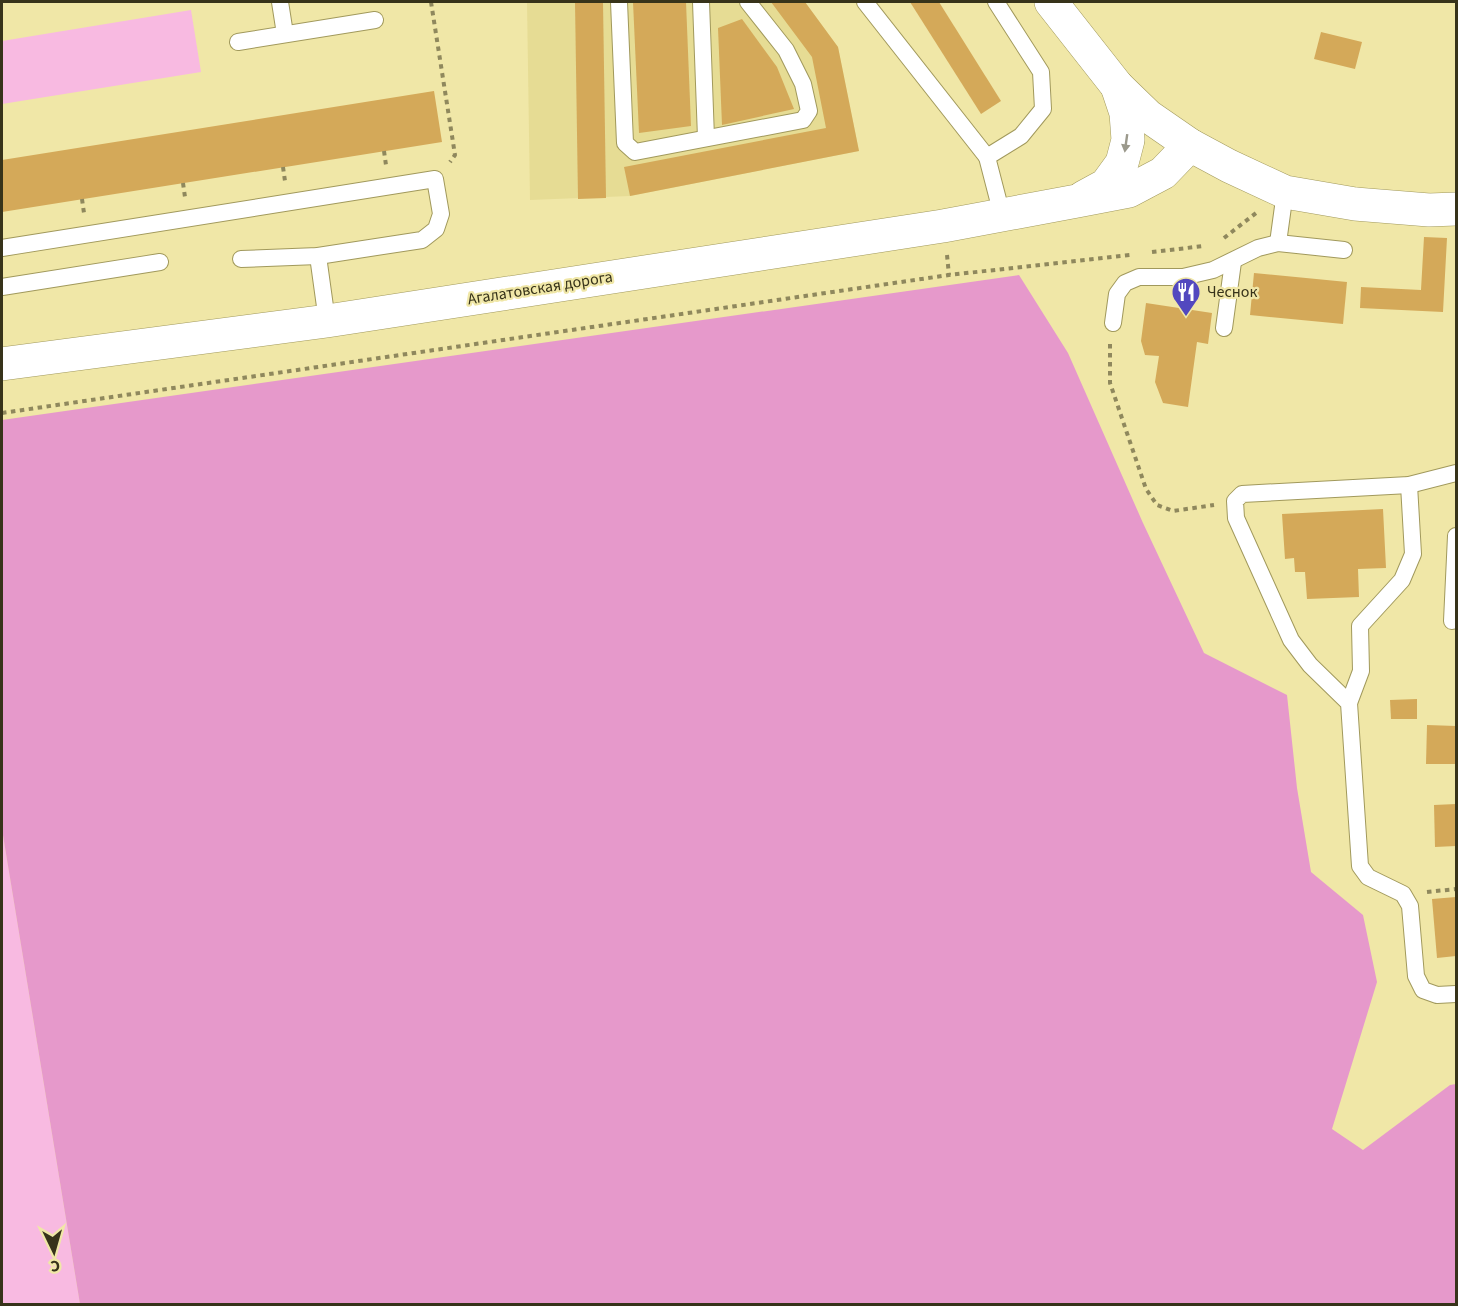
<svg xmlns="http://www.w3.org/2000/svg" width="1458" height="1306" font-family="'Source Sans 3',sans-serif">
  <rect width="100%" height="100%" fill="#f0e7a7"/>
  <path fill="#e6dc94" d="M 527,2 L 805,2 L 838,47 L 859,151 L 630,196 L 530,200 Z"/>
  <g fill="#f8bae1">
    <path d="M 191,10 L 201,72 L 2,104 L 2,41 Z"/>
    <path d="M 2,829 L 80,1304 L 2,1304 Z"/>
  </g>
  <path fill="#e699cb" d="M 1019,275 L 1068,353 L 1143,523 L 1204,653 L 1287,695 L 1297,788 L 1311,872 L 1363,915 L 1377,982 L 1332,1129 L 1363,1150 L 1450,1085 L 1456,1084 L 1456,1304 L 80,1304 L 2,829 L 2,420 Z"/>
  <g fill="#d4a959">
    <path d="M 575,2 L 603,2 L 606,198 L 578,199 Z"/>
    <path d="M 633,2 L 686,2 L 691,126 L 639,133 Z"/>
    <path d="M 771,2 L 805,2 L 838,47 L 859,151 L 630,196 L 624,167 L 826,128 L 812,57 Z"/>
    <path d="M 910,2 L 939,2 L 1001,101 L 981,114 Z"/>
    <path d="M 742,19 L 777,67 L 794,109 L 722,125 L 718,28 Z"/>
    <path d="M 1321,32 L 1362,42 L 1355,69 L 1314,59 Z"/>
    <path d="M 434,91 L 442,142 L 2,212 L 2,160 Z"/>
    <path d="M 1424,237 L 1447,238 L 1443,312 L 1360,308 L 1361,287 L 1421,290 Z"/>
    <path d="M 1254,273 L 1347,282 L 1343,324 L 1250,315 Z"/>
    <path d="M 1146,303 L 1212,313 L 1208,344 L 1197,342 L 1188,407 L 1163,403 L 1155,382 L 1159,356 L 1145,355 L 1141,341 Z"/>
    <path d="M 1383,509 L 1386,568 L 1358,569 L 1359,597 L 1307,599 L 1305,572 L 1295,572 L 1294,558 L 1285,559 L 1282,514 Z"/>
    <path d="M 1417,699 L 1417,719 L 1391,719 L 1390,700 Z"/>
    <path d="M 1427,725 L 1456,726 L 1456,764 L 1426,764 Z"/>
    <path d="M 1456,804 L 1456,846 L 1435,847 L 1434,805 Z"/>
    <path d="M 1456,897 L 1456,956 L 1437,958 L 1432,899 Z"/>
  </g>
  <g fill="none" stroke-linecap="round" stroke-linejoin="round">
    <g stroke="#a1995c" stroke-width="18">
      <g id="lane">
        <path d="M 280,2 L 285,34"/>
        <path d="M 619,2 L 625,143 L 635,152 L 803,120 L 809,111 L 803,84 L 786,50 L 748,2"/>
        <path d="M 701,2 L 706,138"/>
        <path d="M 865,2 L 987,157"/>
        <path d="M 996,2 L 1041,72 L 1043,109 L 1021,136 L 987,157 L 1002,215"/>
        <path d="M 238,42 L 375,20"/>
        <path d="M 1278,243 L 1285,192"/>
        <path d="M 2,248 L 435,179 L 441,214 L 436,229 L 422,240 L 318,256 L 241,259"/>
        <path d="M 318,256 L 327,321"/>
        <path d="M 2,287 L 160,262"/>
        <path d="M 1113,323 L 1117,294 L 1125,283 L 1139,277 L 1183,277 L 1213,270 L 1258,248 L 1278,243 L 1344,250"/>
        <path d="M 1224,328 L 1233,262"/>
        <path d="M 1456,473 L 1409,485 L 1242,494 L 1235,501 L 1236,518 L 1291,640 L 1310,665 L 1349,703 L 1360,866 L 1368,877 L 1403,894 L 1410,906 L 1416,976 L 1423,990 L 1437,995 L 1456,994"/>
        <path d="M 1452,621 L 1456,536"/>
        <path d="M 1349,703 L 1361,671 L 1360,626 L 1402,580 L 1413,554 L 1409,485"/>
      </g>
    </g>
    <g stroke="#a1995c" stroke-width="34">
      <g id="secondary">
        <path d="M 1084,197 L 1106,185 L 1122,163 L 1128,140 L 1126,113 L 1117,86"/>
        <path d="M 2,364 L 327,321 L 943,226 L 1077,201 L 1129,191 L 1163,173 L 1190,145"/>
      </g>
    </g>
    <g stroke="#a1995c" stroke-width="34">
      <path id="primary" d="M 1051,2 L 1117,86 L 1148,116 L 1190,145 L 1229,166 L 1285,192 L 1355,204 L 1429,210 L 1456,209"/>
    </g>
    <g stroke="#8f885d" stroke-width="4" stroke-dasharray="4.5 4.5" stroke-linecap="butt">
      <path d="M 431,2 L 455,155 L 450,162"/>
      <path d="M 384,151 L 386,165"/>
      <path d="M 283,167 L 285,181"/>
      <path d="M 183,183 L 185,197"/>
      <path d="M 82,199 L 84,213"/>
      <path d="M 1224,238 L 1256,213"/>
      <path d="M 1152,252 L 1204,246"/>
      <path d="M 947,255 L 949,275"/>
      <path d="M 1110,344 L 1110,383 L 1146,489 L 1157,505 L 1173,511 L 1214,505"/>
      <path d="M 2,413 L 949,275 L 1130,255"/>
      <path d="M 1427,892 L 1456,889"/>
    </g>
    <use href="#lane" stroke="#fff" stroke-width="16"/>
    <use href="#secondary" stroke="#fff" stroke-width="33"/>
    <use href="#primary" stroke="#fff" stroke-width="33"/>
  </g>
  <defs><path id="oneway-solid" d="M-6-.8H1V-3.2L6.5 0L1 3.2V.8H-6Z" transform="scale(1.5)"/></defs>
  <use fill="#9b998c" href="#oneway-solid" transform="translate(1126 143) rotate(98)"/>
  <defs>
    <g id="restaurant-pin" transform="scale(1.5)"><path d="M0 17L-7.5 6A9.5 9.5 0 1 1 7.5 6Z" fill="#5248bf" stroke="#f0e7a7"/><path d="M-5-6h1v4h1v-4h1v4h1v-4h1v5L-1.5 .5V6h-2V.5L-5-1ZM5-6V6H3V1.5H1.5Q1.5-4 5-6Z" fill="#fff"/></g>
  </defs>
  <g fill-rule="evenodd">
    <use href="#restaurant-pin" x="1186" y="292"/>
  </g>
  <g text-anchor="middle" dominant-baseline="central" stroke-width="4.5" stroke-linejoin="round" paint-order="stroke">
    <g font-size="16" fill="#37331a" stroke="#f0e7a7">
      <text transform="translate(540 288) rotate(-9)">Агалатовская дорога</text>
    </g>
    <g font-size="16" fill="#37331a" stroke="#f0e7a7" text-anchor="start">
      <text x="1207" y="292">Чеснок</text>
    </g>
  </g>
  <rect width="1458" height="1306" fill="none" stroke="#37331a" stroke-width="6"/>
  <g transform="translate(54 1252) rotate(175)" stroke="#f0e7a7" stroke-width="4.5" paint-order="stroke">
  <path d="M0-4.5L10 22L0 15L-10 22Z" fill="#37331a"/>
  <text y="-9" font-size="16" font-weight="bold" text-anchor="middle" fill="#37331a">С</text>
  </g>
</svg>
